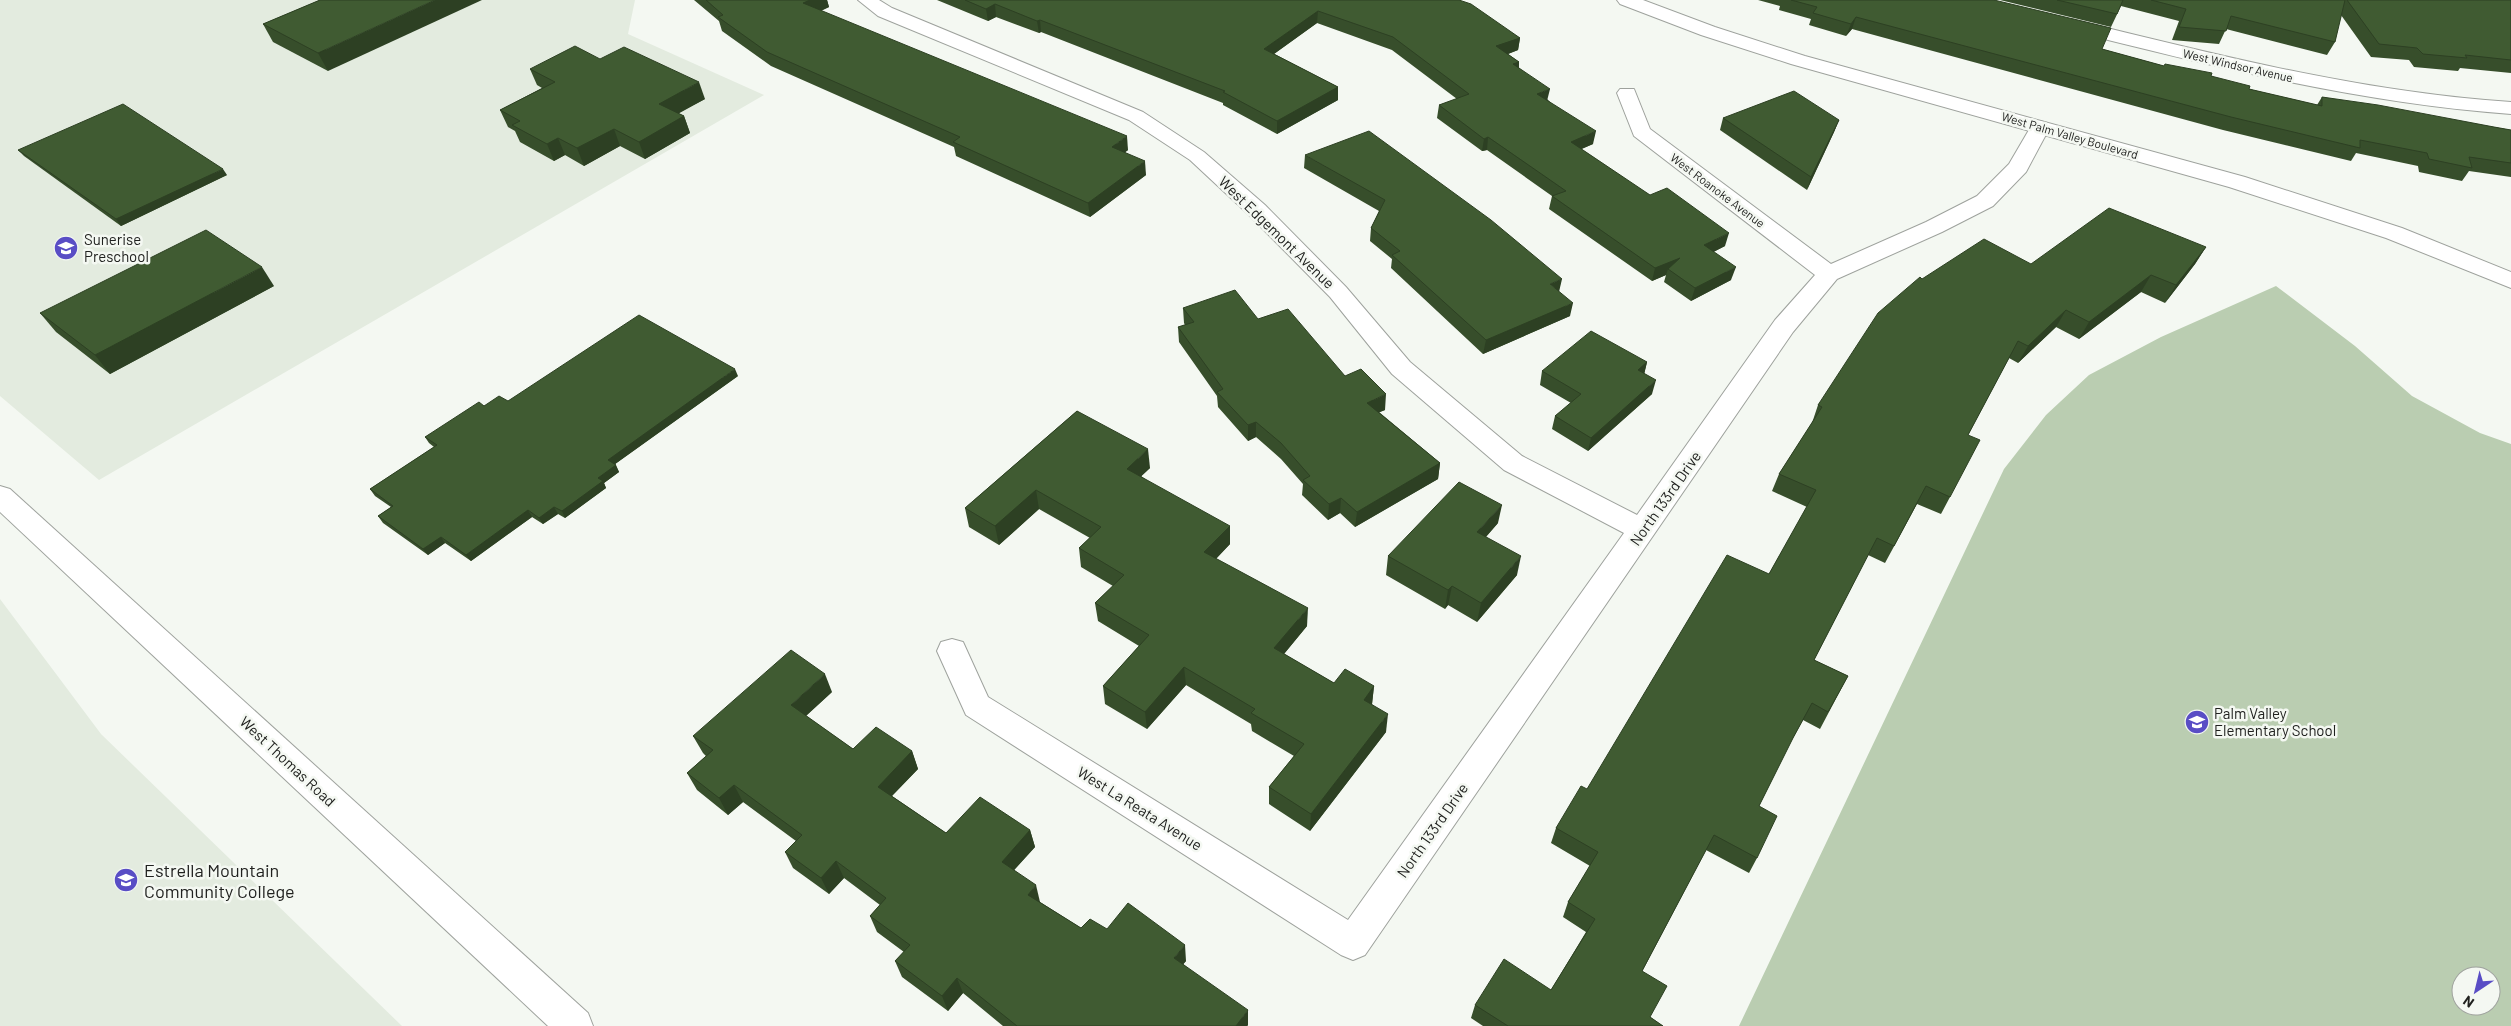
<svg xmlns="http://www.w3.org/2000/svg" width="2511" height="1026" font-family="Barlow,sans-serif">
  <rect width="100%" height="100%" fill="#f4f8f2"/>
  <g fill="#e3ebdf">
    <path d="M 0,0 L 635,0 L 628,34 L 764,95 L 99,480 L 0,396 Z"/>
    <path d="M 0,599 L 101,734 L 402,1026 L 0,1026 Z"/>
  </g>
  <path fill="#bacdb1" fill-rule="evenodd" d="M 2276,286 L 2355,346 L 2412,396 L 2480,433 L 2511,444 L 2511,1026 L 1739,1026 L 2004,469 L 2046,415 L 2089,375 L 2161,337 ZM 2461,976 L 2491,976 L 2491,1006 L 2461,1006 Z"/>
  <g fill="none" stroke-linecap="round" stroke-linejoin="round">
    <g stroke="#9ea29d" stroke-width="2">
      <g id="minor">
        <path d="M 858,0 L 879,0 L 892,8 L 1143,112 L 1204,152 L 1265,205 L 1346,287 L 1410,362 L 1522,456 L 1637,515 L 1775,320 L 1815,275 L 1634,136 L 1617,93 L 1620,89 L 1634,89 L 1650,129 L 1831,264 L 1926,222 L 1977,196 L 2009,164 L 2033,123 L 2040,121 L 2047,123 L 2050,127 L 2026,172 L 1993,206 L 1942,232 L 1837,279 L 1793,332 L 1365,955 L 1353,960 L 1341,955 L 966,715 L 937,651 L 941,642 L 952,639 L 963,642 L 988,697 L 1348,920 L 1624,533 L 1504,470 L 1392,374 L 1330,297 L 1249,215 L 1190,160 L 1129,120 L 878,16 Z"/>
        <path d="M 2071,19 C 2217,55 2361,92 2511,102 L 2511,114 C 2358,103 2212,66 2064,29 L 2062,25 L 2064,21 Z"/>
      </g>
    </g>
    <g stroke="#9ea29d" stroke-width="2">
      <path id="tertiary" d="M 1617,0 L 1643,0 L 1715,27 L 1805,56 L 2245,177 L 2402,228 L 2511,272 L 2511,288 L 2386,238 L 2229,187 L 1791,64 L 1701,35 L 1620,4 Z"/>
    </g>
    <g stroke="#9ea29d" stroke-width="2">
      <path id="secondary" d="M 0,486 L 10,489 L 588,1013 L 593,1026 L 548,1026 L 0,512 Z"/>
    </g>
    <use href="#minor" fill="#fff" fill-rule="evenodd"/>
    <use href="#tertiary" fill="#fff" fill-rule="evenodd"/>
    <use href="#secondary" fill="#fff" fill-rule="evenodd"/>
  </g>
  <g fill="#374e2b">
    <path d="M 320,0 L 328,71 L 273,42 L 263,24 Z"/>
    <path d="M 694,0 L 827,0 L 829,7 L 821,11 L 1128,150 L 1125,152 L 1146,175 L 1090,217 L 956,156 L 954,147 L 771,66 L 722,31 L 719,21 Z"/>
    <path d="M 937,0 L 1459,0 L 1520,38 L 1518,50 L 1508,54 L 1519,62 L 1519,68 L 1548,100 L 1593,144 L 1581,149 L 1725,246 L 1713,252 L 1731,280 L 1691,301 L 1664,282 L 1666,275 L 1652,281 L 1549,209 L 1552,196 L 1487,150 L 1482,151 L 1437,118 L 1439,105 L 1457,99 L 1392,50 L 1317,23 L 1274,54 L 1338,87 L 1338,100 L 1277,134 L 1223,105 L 1223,103 L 1041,32 L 1039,33 L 996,17 L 988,21 Z"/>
    <path d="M 1758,0 L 1994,0 L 2102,49 L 2164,66 L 2211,76 L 2249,89 L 2317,105 L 2322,97 L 2494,127 L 2511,130 L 2511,177 L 2469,171 L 2462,181 L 2419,172 L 2418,166 L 2356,153 L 2351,161 L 2223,130 L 1852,29 L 1846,36 L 1809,25 L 1811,19 L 1779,10 L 1780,6 Z"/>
    <path d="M 2000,0 L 2511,0 L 2511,73 L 2460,68 L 2458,71 L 2414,67 L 2409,60 L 2371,57 L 2341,15 L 2335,42 L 2327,55 L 2226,29 L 2219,44 L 2172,40 L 2179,21 L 2121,6 L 2111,27 Z"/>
    <path d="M 600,59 L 705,99 L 678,113 L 684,116 L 690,133 L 645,159 L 620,146 L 584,166 L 565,155 L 554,161 L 520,142 L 515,131 L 508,127 L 500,110 L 542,88 L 537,85 L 530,69 Z"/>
    <path d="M 1723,118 L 1839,120 L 1834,132 L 1807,190 L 1720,130 Z"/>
    <path d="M 18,150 L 227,175 L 121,226 L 24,156 Z"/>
    <path d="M 1305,155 L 1559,292 L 1570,316 L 1483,354 L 1391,268 L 1392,259 L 1370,241 L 1371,228 L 1379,211 L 1304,168 Z"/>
    <path d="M 2206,247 L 2195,264 L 2165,303 L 2141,292 L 2079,339 L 2056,327 L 2018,363 L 2009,358 L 1968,435 L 1950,497 L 1941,514 L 1917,504 L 1885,563 L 1868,555 L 1814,660 L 1848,676 L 1820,729 L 1803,720 L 1789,745 L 1759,806 L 1757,858 L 1749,873 L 1706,850 L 1642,971 L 1650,1017 L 1663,1026 L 1483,1026 L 1471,1018 L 1475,1005 L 1551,990 L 1586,932 L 1563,917 L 1568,902 L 1590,866 L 1551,843 L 1556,828 L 1587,789 L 1769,574 L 1807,507 L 1772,491 L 1779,474 L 1812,423 L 1818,405 L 1922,279 L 2031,264 Z"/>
    <path d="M 274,286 L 110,374 L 56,332 L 40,313 Z"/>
    <path d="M 1183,308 L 1258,319 L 1345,376 L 1385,410 L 1379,412 L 1440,463 L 1438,479 L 1355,527 L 1340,513 L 1328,520 L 1302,495 L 1303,484 L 1281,459 L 1256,437 L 1248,441 L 1218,407 L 1217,396 L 1179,342 L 1178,327 L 1185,325 L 1184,323 Z"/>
    <path d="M 1647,362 L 1644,374 L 1652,394 L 1588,451 L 1552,429 L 1555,416 L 1571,403 L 1540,385 L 1542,371 Z"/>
    <path d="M 738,376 L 615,464 L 619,472 L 604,483 L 606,488 L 565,518 L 558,514 L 543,524 L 532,517 L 471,561 L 445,543 L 428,555 L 383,523 L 378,516 L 391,507 L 375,496 L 370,489 L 434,447 L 429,443 L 425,437 L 484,406 L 508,401 Z"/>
    <path d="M 1077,411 L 1150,468 L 1141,476 L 1230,544 L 1216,559 L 1307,626 L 1284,654 L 1334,683 L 1374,686 L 1372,704 L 1386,732 L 1310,831 L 1269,804 L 1269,787 L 1294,756 L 1252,731 L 1251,724 L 1186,685 L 1147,729 L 1105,704 L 1103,686 L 1139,646 L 1098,621 L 1095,603 L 1113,586 L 1081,567 L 1079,548 L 1090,538 L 1039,509 L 999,545 L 969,527 L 965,508 Z"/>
    <path d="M 1498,523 L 1486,537 L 1517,575 L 1477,622 L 1448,605 L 1445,609 L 1386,575 L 1388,556 Z"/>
    <path d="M 832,692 L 806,716 L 853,749 L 912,751 L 918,769 L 892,796 L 946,833 L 1030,830 L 1035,847 L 1014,870 L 1040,902 L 1081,928 L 1107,929 L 1186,961 L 1183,964 L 1248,1025 L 1247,1026 L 1003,1026 L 963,993 L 948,1011 L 902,977 L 895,961 L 904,952 L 877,932 L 870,916 L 880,905 L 844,878 L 829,894 L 793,868 L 785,852 L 796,841 L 743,802 L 728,815 L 697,790 L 687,773 L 706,756 L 703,753 L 693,736 Z"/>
  </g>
  <g fill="#2d4023">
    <path d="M 435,0 L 482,0 L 328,71 L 318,53 Z"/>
    <path d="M 810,0 L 827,0 L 829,7 L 806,17 L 803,3 Z"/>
    <path d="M 995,4 L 996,17 L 988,21 L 986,9 Z"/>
    <path d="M 1318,11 L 1317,23 L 1264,61 L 1264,49 Z"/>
    <path d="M 1856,17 L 1852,29 L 1846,36 L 1851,24 Z"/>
    <path d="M 1040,20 L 1041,32 L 1039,33 L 1037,21 Z"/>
    <path d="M 1520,38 L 1518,50 L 1495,59 L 1496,46 Z"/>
    <path d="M 1519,62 L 1518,75 L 1513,64 Z"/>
    <path d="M 699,82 L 705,99 L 665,121 L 659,104 Z"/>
    <path d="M 1338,87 L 1338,100 L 1277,134 L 1277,121 Z"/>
    <path d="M 1550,89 L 1547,101 L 1537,94 Z"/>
    <path d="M 684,116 L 690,133 L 645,159 L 639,142 Z"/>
    <path d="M 1839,120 L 1834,132 L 1807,190 L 1811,177 Z"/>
    <path d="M 614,129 L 620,146 L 584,166 L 577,148 Z"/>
    <path d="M 1596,131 L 1593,144 L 1568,155 L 1571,142 Z"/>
    <path d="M 1127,136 L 1128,150 L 1114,161 L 1112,147 Z"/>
    <path d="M 1488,137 L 1487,150 L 1482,151 L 1484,139 Z"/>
    <path d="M 558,138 L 565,155 L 554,161 L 547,144 Z"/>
    <path d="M 1145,161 L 1146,175 L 1090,217 L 1088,203 Z"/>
    <path d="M 223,169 L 227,175 L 121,226 L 116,219 Z"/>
    <path d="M 1729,233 L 1725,246 L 1700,259 L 1704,245 Z"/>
    <path d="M 2206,247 L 2195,264 L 2165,303 L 2176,285 Z"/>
    <path d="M 1680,258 L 1668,269 L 1666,275 L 1652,281 L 1655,268 Z"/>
    <path d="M 262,267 L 274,286 L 110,374 L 95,355 Z"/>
    <path d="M 1736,267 L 1731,280 L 1691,301 L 1695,288 Z"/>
    <path d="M 2151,275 L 2141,292 L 2079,339 L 2089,322 Z"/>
    <path d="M 1562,279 L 1559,292 L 1550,284 Z"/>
    <path d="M 1573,303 L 1570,316 L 1483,354 L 1486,340 Z"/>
    <path d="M 2066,310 L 2056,327 L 2018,363 L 2028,346 Z"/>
    <path d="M 1647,362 L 1644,375 L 1638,370 Z"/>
    <path d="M 735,369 L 738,376 L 611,467 L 608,460 Z"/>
    <path d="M 1656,380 L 1652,394 L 1588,451 L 1591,438 Z"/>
    <path d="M 1386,394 L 1385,410 L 1366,418 L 1367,403 Z"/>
    <path d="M 1256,422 L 1256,437 L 1248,441 L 1248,425 Z"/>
    <path d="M 1148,449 L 1150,468 L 1129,488 L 1127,469 Z"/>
    <path d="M 1440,463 L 1438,479 L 1355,527 L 1357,512 Z"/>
    <path d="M 616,465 L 619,472 L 604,483 L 606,488 L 565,518 L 562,511 L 598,478 Z"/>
    <path d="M 1036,490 L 1039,509 L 999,545 L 995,526 Z"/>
    <path d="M 1341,498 L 1340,513 L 1328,520 L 1329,504 Z"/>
    <path d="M 1502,505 L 1498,523 L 1474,550 L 1477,532 Z"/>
    <path d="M 554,507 L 558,514 L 543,524 L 539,518 Z"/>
    <path d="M 528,510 L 532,517 L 471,561 L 466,555 Z"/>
    <path d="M 1230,526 L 1230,544 L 1204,571 L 1204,552 Z"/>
    <path d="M 441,537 L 445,543 L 428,555 L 423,549 Z"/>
    <path d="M 1521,556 L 1517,575 L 1477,622 L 1481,603 Z"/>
    <path d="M 1452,586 L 1448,605 L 1445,609 L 1448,590 Z"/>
    <path d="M 1308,608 L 1307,626 L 1274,666 L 1274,648 Z"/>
    <path d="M 1184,667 L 1186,685 L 1147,729 L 1145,712 Z"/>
    <path d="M 825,674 L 832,692 L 799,722 L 791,705 Z"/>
    <path d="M 1374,686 L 1372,704 L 1362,717 L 1364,700 Z"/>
    <path d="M 1388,714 L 1386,732 L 1310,831 L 1311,814 Z"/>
    <path d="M 912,751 L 918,769 L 884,804 L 878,787 Z"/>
    <path d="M 734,785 L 743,802 L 728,815 L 719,798 Z"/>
    <path d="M 1030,830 L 1035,847 L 1007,878 L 1002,862 Z"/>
    <path d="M 1714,835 L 1706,850 L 1635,985 L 1642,971 Z"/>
    <path d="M 836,861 L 844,878 L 829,894 L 821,878 Z"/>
    <path d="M 1036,885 L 1040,902 L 1032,911 L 1028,895 Z"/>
    <path d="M 1185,945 L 1186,961 L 1176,973 L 1174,958 Z"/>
    <path d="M 957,978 L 963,993 L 948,1011 L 942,996 Z"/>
    <path d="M 1248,1010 L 1248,1025 L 1247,1026 L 1236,1026 Z"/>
  </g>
  <g fill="#405b32" stroke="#2d4023">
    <path d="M 320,0 L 435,0 L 318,53 L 263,24 Z"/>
    <path d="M 706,0 L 810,0 L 803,3 L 1127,136 L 1112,147 L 1145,161 L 1088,203 L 953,142 L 960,137 L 767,52 L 718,17 L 723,15 Z"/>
    <path d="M 965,0 L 1459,0 L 1471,4 L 1520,38 L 1496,46 L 1519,62 L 1513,64 L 1550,89 L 1537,94 L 1596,131 L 1571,142 L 1650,195 L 1667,188 L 1729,233 L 1704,245 L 1736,267 L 1695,288 L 1668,269 L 1680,258 L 1655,268 L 1552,196 L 1566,191 L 1488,137 L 1484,139 L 1439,105 L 1469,94 L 1393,37 L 1318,11 L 1264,49 L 1338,87 L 1277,121 L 1223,92 L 1225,91 L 1040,20 L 1037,21 L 995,4 L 986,9 Z"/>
    <path d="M 1791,0 L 1994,0 L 2111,28 L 2102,49 L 2164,66 L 2165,64 L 2212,73 L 2211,76 L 2250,86 L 2249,89 L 2322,106 L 2322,97 L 2378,105 L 2494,127 L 2511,130 L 2511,163 L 2469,157 L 2472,168 L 2429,159 L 2427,153 L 2360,140 L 2360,148 L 2231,117 L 1856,17 L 1851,24 L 1813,13 L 1817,7 Z"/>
    <path d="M 2057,0 L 2123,0 L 2117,14 Z"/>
    <path d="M 2151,0 L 2345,0 L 2335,42 L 2231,16 L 2226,31 L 2179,27 L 2186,9 Z"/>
    <path d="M 2347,0 L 2511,0 L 2511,60 L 2465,55 L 2467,58 L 2423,54 L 2417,48 L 2379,44 Z"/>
    <path d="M 575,46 L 600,59 L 624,47 L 699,82 L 659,104 L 684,116 L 639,142 L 614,129 L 577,148 L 558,138 L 547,144 L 512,125 L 520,121 L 500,110 L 555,82 L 530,69 Z"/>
    <path d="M 1794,91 L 1839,120 L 1811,177 L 1723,118 Z"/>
    <path d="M 123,104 L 223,169 L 116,219 L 18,150 Z"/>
    <path d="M 1369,131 L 1491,220 L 1562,279 L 1550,284 L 1573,303 L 1486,340 L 1392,255 L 1400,251 L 1371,228 L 1385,200 L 1305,155 Z"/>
    <path d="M 2109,208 L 2206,247 L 2176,285 L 2151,275 L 2089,322 L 2066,310 L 2028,346 L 2018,341 L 1968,435 L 1980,440 L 1950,497 L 1926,486 L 1894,546 L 1877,538 L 1814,660 L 1848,676 L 1828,712 L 1812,703 L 1793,738 L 1759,806 L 1777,816 L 1757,858 L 1714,835 L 1642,971 L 1667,986 L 1650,1017 L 1663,1026 L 1508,1026 L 1475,1005 L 1504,959 L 1551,990 L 1595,919 L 1568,902 L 1598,852 L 1556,828 L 1581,786 L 1587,789 L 1727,555 L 1769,574 L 1816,490 L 1779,474 L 1822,407 L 1818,405 L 1878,313 L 1920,277 L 1922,279 L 1984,239 L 2031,264 Z"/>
    <path d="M 206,230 L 262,267 L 95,355 L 40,313 Z"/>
    <path d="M 1235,290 L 1258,319 L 1288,309 L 1345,376 L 1361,369 L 1386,394 L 1367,403 L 1440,463 L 1357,512 L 1341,498 L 1329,504 L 1303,480 L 1310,476 L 1281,443 L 1256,422 L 1248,425 L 1217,392 L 1223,389 L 1178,327 L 1194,322 L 1183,308 Z"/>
    <path d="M 639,315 L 735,369 L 608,460 L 616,465 L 598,478 L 603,481 L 562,511 L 554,507 L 539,518 L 528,510 L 466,555 L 441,537 L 423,549 L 378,516 L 393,506 L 370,489 L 437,445 L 425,437 L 479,402 L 484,406 L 499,396 L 508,401 Z"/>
    <path d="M 1591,331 L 1647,362 L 1638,370 L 1656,380 L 1591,438 L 1555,416 L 1581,394 L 1542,371 Z"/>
    <path d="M 1077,411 L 1148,449 L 1127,469 L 1230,526 L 1204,552 L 1308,608 L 1274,648 L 1334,683 L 1345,669 L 1374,686 L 1364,700 L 1388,714 L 1311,814 L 1269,787 L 1304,744 L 1251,713 L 1255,709 L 1184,667 L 1145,712 L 1103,686 L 1149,635 L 1095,603 L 1124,575 L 1079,548 L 1101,527 L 1036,490 L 995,526 L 965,508 Z"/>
    <path d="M 1459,482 L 1502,505 L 1477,532 L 1521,556 L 1481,603 L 1452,586 L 1448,590 L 1388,556 Z"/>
    <path d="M 791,650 L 825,674 L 791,705 L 853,749 L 876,727 L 912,751 L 878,787 L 946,833 L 980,797 L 1030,830 L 1002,862 L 1036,885 L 1028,895 L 1081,928 L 1090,919 L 1107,929 L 1128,903 L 1185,945 L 1174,958 L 1248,1010 L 1236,1026 L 1017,1026 L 957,978 L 942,996 L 895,961 L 910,945 L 870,916 L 886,898 L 836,861 L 821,878 L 785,852 L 802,835 L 734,785 L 719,798 L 687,773 L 713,750 L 693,736 Z"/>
  </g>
  <defs>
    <g id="school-disc" transform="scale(1.25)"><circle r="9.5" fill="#594dc5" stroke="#f4f8f2"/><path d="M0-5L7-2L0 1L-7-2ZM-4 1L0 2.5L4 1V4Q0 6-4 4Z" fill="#fff"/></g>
    <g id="university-disc" transform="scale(1.25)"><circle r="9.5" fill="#594dc5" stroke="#f4f8f2"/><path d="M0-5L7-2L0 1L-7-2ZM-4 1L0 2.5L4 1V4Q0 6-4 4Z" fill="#fff"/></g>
  </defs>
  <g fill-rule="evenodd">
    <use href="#school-disc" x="66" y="248"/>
    <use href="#school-disc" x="2197" y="722"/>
    <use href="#university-disc" x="126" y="880"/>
  </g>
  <g text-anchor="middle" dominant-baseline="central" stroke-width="5" stroke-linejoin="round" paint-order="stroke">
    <g font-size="12" fill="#20211f" stroke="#f4f8f2">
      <text transform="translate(2238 65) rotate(13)">West Windsor Avenue</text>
      <text transform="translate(2070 135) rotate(16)">West Palm Valley Boulevard</text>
      <text transform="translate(1718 190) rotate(37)">West Roanoke Avenue</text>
    </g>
    <g font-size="15" fill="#20211f" stroke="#f4f8f2">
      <text transform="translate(1277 232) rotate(44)">West Edgemont Avenue</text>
      <text transform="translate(1665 498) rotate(-55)">North 133rd Drive</text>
      <text transform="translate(288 761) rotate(43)">West Thomas Road</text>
      <text transform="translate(1140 808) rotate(32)">West La Reata Avenue</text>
      <text transform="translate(1432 830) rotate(-55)">North 133rd Drive</text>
    </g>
    <g font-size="15" fill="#20211f" stroke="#f4f8f2" text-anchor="start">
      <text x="84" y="239">Sunerise<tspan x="84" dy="17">Preschool</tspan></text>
      <text x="2214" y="713">Palm Valley<tspan x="2214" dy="17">Elementary School</tspan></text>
    </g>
    <g font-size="18" fill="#20211f" stroke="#f4f8f2" text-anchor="start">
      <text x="144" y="870">Estrella Mountain<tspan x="144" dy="21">Community College</tspan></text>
    </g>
  </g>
  <g transform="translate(2476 991) rotate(215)"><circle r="24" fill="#f4f8f2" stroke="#9fa29e"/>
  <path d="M0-4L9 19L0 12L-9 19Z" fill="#594dc5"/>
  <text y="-8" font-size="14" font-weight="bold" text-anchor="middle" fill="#20211f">N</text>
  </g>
</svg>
